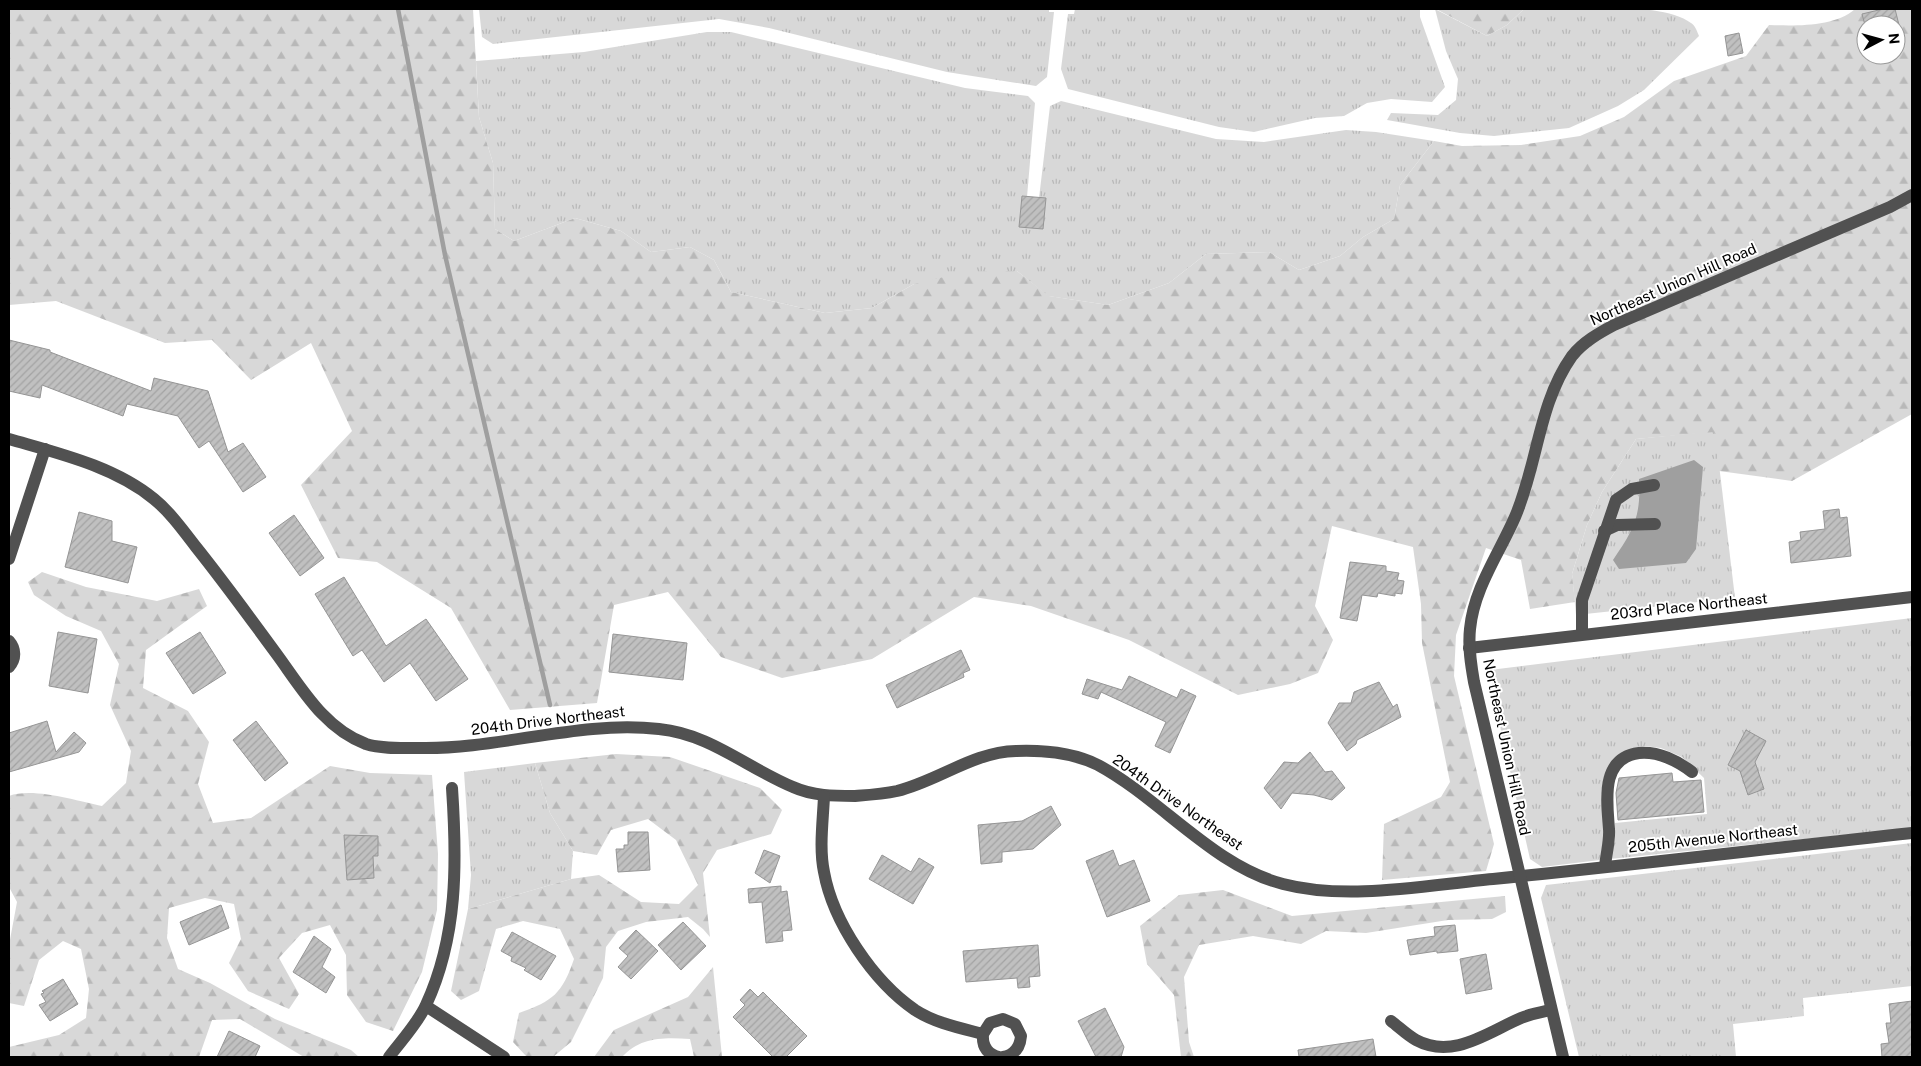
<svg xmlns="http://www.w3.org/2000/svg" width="1921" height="1066" font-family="'Public Sans',sans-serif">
  <defs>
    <pattern id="grass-tufts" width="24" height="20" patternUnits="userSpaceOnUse" patternTransform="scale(1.25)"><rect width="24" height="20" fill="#d8d8d8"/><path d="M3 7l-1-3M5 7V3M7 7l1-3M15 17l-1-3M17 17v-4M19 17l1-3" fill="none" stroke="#b8b8b8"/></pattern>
    <pattern id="forest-firs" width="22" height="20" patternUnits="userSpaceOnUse" patternTransform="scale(1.25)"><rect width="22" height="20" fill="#d8d8d8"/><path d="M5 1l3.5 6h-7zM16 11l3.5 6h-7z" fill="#b8b8b8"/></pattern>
    <pattern id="building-hatch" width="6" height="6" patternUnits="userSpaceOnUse" patternTransform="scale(1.25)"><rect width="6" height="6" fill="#c0c0c0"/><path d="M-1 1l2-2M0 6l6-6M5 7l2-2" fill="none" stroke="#a3a3a3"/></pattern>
  </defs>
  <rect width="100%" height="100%" fill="#fff"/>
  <g fill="url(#grass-tufts)">
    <path d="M 479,9 L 1049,9 L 1049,12 L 1054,12 L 1047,77 L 1036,86 L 947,72 L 769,28 L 719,19 L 493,44 L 482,37 Z"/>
    <path d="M 1075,9 L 1420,9 L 1420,17 L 1445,87 L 1432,102 L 1391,99 L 1367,103 L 1344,116 L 1315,118 L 1254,132 L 1219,127 L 1068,89 L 1061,69 L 1068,14 L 1074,14 Z"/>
    <path d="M 1435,9 L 1487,36 L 1507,25 L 1524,9 C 1564,9 1660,0 1691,23 C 1695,25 1697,31 1699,36 L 1644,90 L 1618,106 L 1569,128 L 1494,136 L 1460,133 L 1387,120 L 1391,113 L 1438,115 L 1456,100 L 1458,79 L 1446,51 Z"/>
    <path d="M 707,32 L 731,32 L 965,88 L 1028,96 L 1035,103 L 1027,197 L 1022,196 L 1019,227 L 1043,228 L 1046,198 L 1039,198 L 1050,106 L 1061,101 L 1216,139 L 1264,142 L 1346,130 L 1376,132 L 1434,141 L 1400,185 L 1394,219 L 1363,237 L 1340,256 L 1299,270 L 1269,252 L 1206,254 L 1169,283 L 1108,305 L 1048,296 L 1017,271 L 914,284 L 872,308 L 825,313 L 731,292 L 714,260 L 690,247 L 651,252 L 621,231 L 575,218 L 514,241 L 495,229 L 493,163 L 479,117 L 476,61 L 584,52 Z"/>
    <path d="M 1715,431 L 1735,598 L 1576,615 L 1572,574 L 1587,525 L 1602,492 L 1636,439 Z"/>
    <path d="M 1912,618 L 1912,828 L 1610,859 L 1615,840 L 1615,823 L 1707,814 L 1704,778 L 1682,757 L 1661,748 L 1645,746 L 1625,753 L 1604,776 L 1601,794 L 1604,836 L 1600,860 L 1542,867 L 1530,859 L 1501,731 L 1490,670 Z"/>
    <path d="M 535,763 L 550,813 L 573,851 L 571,879 L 468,909 L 471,875 L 464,772 Z"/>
    <path d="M 1912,843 L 1912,986 L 1803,998 L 1804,1016 L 1733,1024 L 1736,1057 L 1579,1057 L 1541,898 L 1546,885 Z"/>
  </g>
  <g fill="url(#forest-firs)" fill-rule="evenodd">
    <path d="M 9,9 L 473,9 L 479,117 L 493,163 L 495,229 L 514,241 L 575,218 L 621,231 L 651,252 L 690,247 L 714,260 L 731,292 L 825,313 L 872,308 L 914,284 L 965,272 L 1017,271 L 1049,296 L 1108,305 L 1169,283 L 1206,254 L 1269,252 L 1299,270 L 1340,256 L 1363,237 L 1394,219 L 1400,185 L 1434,141 L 1462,146 L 1521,145 L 1580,136 L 1624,117 L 1674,81 L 1746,56 L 1769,25 C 1795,26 1835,27 1855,9 L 1912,9 L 1912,414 L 1792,481 L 1719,471 L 1714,432 L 1636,439 L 1602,492 L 1587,525 L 1572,574 L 1575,602 L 1530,609 L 1521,560 L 1486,548 L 1456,635 L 1454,676 L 1494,844 L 1486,871 L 1382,880 L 1384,824 L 1441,797 L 1450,782 L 1422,643 L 1421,604 L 1413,547 L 1332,526 L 1315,606 L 1333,640 L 1318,673 L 1290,684 L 1238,695 L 1129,640 L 1031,606 L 974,597 L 872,659 L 782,678 L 721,657 L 668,592 L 614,605 L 597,703 L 510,710 L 451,608 L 377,562 L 338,558 L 301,485 L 352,431 L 311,343 L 251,380 L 212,340 L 165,343 L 56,301 L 9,305 ZM 1866,25 L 1896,25 L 1896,55 L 1866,55 Z"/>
    <path d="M 1436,9 L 1524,9 L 1507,25 L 1487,36 Z"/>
    <path d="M 42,572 L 86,587 L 157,601 L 199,589 L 207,606 L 146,650 L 143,688 L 188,711 L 209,742 L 198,784 L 213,823 L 251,818 L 330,766 L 370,773 L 432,775 L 438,854 L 437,910 L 422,972 L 393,1031 L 366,1022 L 347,995 L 346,955 L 330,925 L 302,933 L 279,958 L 299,994 L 289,1009 L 248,991 L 229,963 L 241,939 L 234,904 L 205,898 L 169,908 L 167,938 L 178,969 L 210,983 L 275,1019 L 351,1050 L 359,1057 L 304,1057 L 240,1019 L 212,1020 L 199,1057 L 9,1057 L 9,1047 L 59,1035 L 86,1018 L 89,989 L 81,949 L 63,941 L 39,960 L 24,1006 L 9,1003 L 9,945 L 17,902 L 9,887 L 9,796 C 33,787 77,801 102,806 L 126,783 L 131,751 L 110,705 L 119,664 L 101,631 L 66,616 L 34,595 L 28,582 Z"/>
    <path d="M 616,754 L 670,757 L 760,788 L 782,810 L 771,834 L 717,850 L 703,873 L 710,937 L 703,929 L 688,917 L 646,922 L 618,931 L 606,947 L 603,978 L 571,1042 L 553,1057 L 526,1056 L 513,1042 L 519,1013 C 553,1001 562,994 574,959 L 560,929 L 523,921 L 496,929 L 479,991 L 461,1000 L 451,991 L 468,909 L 571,879 L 599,875 L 641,902 L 679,904 L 698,885 L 676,840 L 648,819 L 611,830 L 597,855 L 573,851 L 550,813 L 535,763 Z"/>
    <path d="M 1223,890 L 1292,916 L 1505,896 L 1506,912 L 1492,919 L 1448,920 L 1366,933 L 1326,931 L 1301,944 L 1253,936 L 1199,945 L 1184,977 L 1189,1042 L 1194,1057 L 1181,1057 L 1174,995 L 1147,964 L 1140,926 L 1179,895 Z"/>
    <path d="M 713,967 L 722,1057 L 694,1057 L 690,1039 C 664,1037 640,1037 622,1057 L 594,1057 L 614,1030 L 688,997 Z"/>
  </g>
  <path fill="#9f9f9f" d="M 1694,460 L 1703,467 L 1696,549 L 1686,563 L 1619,569 L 1613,560 C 1634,529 1641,517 1639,479 Z"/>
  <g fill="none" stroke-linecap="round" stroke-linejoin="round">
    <path stroke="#9f9f9f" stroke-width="4.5" d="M 398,9 L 445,255 L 550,705"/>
  </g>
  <g fill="url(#building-hatch)" stroke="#959595">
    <path d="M 1883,9 L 1895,9 L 1899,25 L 1865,25 L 1862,14 Z"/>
    <path d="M 1739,33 L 1743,53 L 1728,56 L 1725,36 Z"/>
    <path d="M 1022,196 L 1046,198 L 1043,229 L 1019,227 Z"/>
    <path d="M 9,340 L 50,350 L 50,352 L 151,391 L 154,378 L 208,391 L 228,452 L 243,443 L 266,477 L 243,492 L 209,441 L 199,448 L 178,416 L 127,404 L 123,416 L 42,385 L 40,398 L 9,391 Z"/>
    <path d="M 1839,509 L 1840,518 L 1847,517 L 1851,556 L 1791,563 L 1789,542 L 1801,540 L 1800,532 L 1825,529 L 1823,511 Z"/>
    <path d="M 79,512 L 112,521 L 112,541 L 137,547 L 128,583 L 65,567 Z"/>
    <path d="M 294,515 L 324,558 L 300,576 L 269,533 Z"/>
    <path d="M 1350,562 L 1386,566 L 1386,571 L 1399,573 L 1397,580 L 1404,581 L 1402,594 L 1395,593 L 1395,596 L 1378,593 L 1377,597 L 1362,595 L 1357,621 L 1340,618 Z"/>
    <path d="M 344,577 L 386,646 L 426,619 L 468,679 L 436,701 L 410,663 L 384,682 L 362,650 L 353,656 L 315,594 Z"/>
    <path d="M 58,632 L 97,639 L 88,693 L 49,686 Z"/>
    <path d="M 200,632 L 226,673 L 193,694 L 166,653 Z"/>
    <path d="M 613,634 L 687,643 L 683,680 L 609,672 Z"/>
    <path d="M 961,650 L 970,670 L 963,673 L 964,677 L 897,708 L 886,685 Z"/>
    <path d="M 1129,676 L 1177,698 L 1181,689 L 1196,696 L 1170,753 L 1155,746 L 1166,722 L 1101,692 L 1098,699 L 1082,694 L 1087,679 L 1122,690 Z"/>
    <path d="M 1379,682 L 1393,707 L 1397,704 L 1401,717 L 1357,740 L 1356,744 L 1347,751 L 1328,723 L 1339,703 L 1351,703 L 1354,692 Z"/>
    <path d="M 47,721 L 56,752 L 74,732 L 86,743 L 79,752 L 9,772 L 9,733 Z"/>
    <path d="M 256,721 L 288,763 L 265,781 L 233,740 Z"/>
    <path d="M 1746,730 L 1766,741 L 1755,762 L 1764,789 L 1748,795 L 1740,771 L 1728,765 Z"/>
    <path d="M 1310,752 L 1325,772 L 1332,771 L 1345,788 L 1332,800 L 1314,795 L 1292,793 L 1281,809 L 1264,788 L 1284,762 L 1298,763 Z"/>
    <path d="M 1672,773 L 1673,782 L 1701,780 L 1704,812 L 1618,820 L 1616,793 L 1619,778 Z"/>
    <path d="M 1051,806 L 1061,825 L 1033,849 L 1002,852 L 1002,862 L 981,864 L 978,825 L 1022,821 Z"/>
    <path d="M 628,832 L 648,832 L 650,870 L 618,872 L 616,849 L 624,849 L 624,845 L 628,845 Z"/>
    <path d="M 344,835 L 378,836 L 378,856 L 373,856 L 374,878 L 347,880 Z"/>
    <path d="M 764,850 L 780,856 L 770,883 L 755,873 Z"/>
    <path d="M 1113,850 L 1119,866 L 1134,860 L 1150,901 L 1107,917 L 1086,861 Z"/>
    <path d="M 882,855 L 911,872 L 919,858 L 934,867 L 913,904 L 869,879 Z"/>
    <path d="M 781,886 L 781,892 L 787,891 L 792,930 L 782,931 L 783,941 L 766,943 L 762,902 L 749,903 L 748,889 Z"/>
    <path d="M 221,905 L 229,928 L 189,945 L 180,922 Z"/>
    <path d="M 683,922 L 706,946 L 681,970 L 658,945 Z"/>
    <path d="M 1455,925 L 1458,951 L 1437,953 L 1437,951 L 1410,955 L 1407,940 L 1435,936 L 1434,927 Z"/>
    <path d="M 636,930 L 658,951 L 631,979 L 618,967 L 628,956 L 619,948 Z"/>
    <path d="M 512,932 L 556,956 L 541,980 L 524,970 L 526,968 L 511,961 L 512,957 L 501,951 Z"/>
    <path d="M 314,936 L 331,949 L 322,967 L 335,977 L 326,993 L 293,972 Z"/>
    <path d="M 1038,945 L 1040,976 L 1029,977 L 1030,987 L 1018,988 L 1017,978 L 966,982 L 963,951 Z"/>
    <path d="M 1486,954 L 1492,989 L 1466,994 L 1460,959 Z"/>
    <path d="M 63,979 L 78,1004 L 50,1021 L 39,1005 L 46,1002 L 41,994 L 44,993 L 42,991 Z"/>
    <path d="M 750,989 L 758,997 L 763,992 L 807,1036 L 786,1057 L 773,1057 L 733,1017 L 745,1005 L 740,1000 Z"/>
    <path d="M 1912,1001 L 1912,1057 L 1882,1057 L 1881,1044 L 1889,1043 L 1886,1023 L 1891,1023 L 1889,1004 Z"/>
    <path d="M 1105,1008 L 1124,1047 L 1121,1057 L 1096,1057 L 1078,1021 Z"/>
    <path d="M 229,1031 L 260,1046 L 255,1057 L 217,1057 Z"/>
    <path d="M 1373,1039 L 1376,1057 L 1299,1057 L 1298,1050 Z"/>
  </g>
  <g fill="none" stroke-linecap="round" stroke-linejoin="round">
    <g stroke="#515151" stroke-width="12">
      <path d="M 9,439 C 57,453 114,466 154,499 C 170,512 183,530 196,547 C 224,582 251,619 278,656 C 302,689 325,729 366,744 C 382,749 401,748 418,748 C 499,750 578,720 659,729 C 710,734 747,768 793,787 C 813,796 834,796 855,796 C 868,795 883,794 897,791 C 938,781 973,752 1016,751 C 1043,750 1074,753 1098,765 C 1161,799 1213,866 1283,884 C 1348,901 1427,885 1493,879 C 1633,865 1773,848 1912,833"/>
      <path d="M 1604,531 L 1617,525 L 1655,524"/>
      <path d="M 9,559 L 45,449"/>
      <path d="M 1582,634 L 1582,600 L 1616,500 L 1632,489 L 1654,485"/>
      <path d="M 9,641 C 16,649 16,659 9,667"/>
      <path d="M 1469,648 L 1912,597"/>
      <path d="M 824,796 C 823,821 819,848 824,872 C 833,922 873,981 915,1010 C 935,1023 960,1028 983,1034"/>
      <path d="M 1605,867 C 1606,854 1610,841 1609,829 C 1607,801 1600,758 1639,753 C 1658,751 1678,761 1692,772"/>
      <path d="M 426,1006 L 504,1057"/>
      <path d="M 1391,1021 C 1399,1027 1407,1035 1416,1040 C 1453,1060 1488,1032 1521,1018 C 1531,1014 1542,1012 1551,1010"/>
      <path d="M 389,1057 C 401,1041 418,1023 426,1005 C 458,936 457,862 452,788"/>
      <path d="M 999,1057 C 987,1054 982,1046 983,1034 L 990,1023 L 1003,1019 L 1015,1024 L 1021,1036 C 1020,1047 1015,1055 1003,1057"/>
      <path d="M 1563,1057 L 1474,682 C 1471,665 1468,647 1470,629 C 1474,588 1499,554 1515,517 C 1538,464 1538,404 1572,356 C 1583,342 1599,333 1614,325 L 1890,207 L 1912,195"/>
    </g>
  </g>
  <g text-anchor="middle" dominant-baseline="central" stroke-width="4" stroke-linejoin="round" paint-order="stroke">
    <g font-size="15" fill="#000" stroke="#fff">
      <text transform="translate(1673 284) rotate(-24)">Northeast Union Hill Road</text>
      <text transform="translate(1689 606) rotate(-6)">203rd Place Northeast</text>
      <text transform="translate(548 720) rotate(-7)">204th Drive Northeast</text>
      <text transform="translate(1507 747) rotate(78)">Northeast Union Hill Road</text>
      <text transform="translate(1178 802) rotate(35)">204th Drive Northeast</text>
      <text transform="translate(1713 838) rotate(-6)">205th Avenue Northeast</text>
    </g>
  </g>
  <rect width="1921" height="1066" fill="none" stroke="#000000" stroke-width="20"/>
  <g transform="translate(1881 40) rotate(84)"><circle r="24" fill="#ffffff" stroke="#999999"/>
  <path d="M0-4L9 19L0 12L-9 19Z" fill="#000000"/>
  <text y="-8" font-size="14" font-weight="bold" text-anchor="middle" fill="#000000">N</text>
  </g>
</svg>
